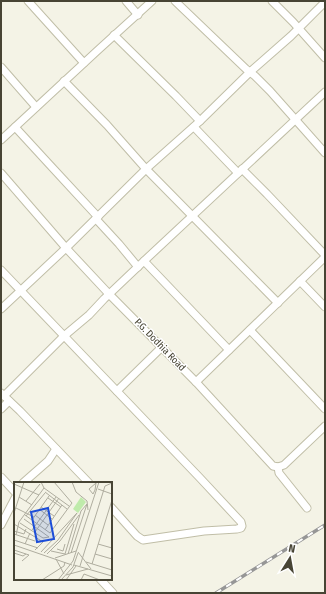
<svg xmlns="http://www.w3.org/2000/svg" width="326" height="594" font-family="'Fira Sans Condensed',sans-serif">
  <rect width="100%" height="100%" fill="#f4f3e6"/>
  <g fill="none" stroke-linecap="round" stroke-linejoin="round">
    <g stroke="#c0bea7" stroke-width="9">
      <g id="minor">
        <path d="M 28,1 L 84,63"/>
        <path d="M 126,1 L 138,15"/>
        <path d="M 175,1 L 246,69 L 255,76 L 270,91 L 325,153"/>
        <path d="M 272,1 L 293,22 L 325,58"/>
        <path d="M 114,35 L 176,96 L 200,121"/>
        <path d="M 1,67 L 36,107"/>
        <path d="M 64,81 L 107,125 L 146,169 L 278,303"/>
        <path d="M 15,127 L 49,164 L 98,217"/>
        <path d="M 194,127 L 238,173"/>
        <path d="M 1,140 L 97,51 L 152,1"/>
        <path d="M 242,169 L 267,194 L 325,255"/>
        <path d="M 1,173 L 66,248 L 109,294 L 196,382 L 273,466 L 278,467 L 284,465 L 325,426"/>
        <path d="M 96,219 L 119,244 L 138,267"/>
        <path d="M 144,261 L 229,350"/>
        <path d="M 1,270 L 200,478 L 241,522 L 242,526 L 241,528 L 237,529 L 204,531 L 143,540 L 137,536 L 111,507"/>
        <path d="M 300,281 L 325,307"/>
        <path d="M 1,309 L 66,248 L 146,169 L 200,121 L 250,72 L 291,36 L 325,2"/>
        <path d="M 250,330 L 325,409"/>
        <path d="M 196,382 L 325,257"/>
        <path d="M 117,391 L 162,347"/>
        <path d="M 1,393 L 20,411 L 89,483"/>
        <path d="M 4,396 L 64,336 L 89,315 L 104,299 L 144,261 L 325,92"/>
        <path d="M 1,409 L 9,401"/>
        <path d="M 278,467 L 279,473 L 307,508"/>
        <path d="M 1,477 L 15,492"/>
        <path d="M 23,483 L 48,461 L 56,449"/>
        <path d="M 1,525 L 15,498"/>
        <path d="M 100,579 L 113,593"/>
      </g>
    </g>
    <use href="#minor" stroke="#fff" stroke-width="7"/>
    <g stroke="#969696" stroke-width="3.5">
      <path id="rail" d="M 216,593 L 325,525"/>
    </g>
    <use href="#rail" stroke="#fff" stroke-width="2" stroke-dasharray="6" stroke-linecap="butt"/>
  </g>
  <g text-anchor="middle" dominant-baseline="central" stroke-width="3" stroke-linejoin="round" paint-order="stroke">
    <g font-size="10" fill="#474434" stroke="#fff">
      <text transform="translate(160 345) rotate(46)">P.G. Dodhia Road</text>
    </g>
  </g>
  <g transform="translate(14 482)">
    <rect width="98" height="98" fill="#f4f3e6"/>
    <path d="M 67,15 L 72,20 L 64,31 L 59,27 Z" fill="#bfebab"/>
    <path fill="none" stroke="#afad9f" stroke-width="1" d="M 17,0 L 31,0M 27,0 L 30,6 L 55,24M 58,0 L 62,10 L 73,19 L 74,28M 82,1 L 81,8 L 79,12 L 75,7 ZM 0,2 L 25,13M 84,7 L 98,12M 31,10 L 53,27M 5,15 L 18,23M 34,16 L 47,25M 12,19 L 26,2M 27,25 L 40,34M 2,26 L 20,35M 25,27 L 38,37M 0,31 L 10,0M 11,33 L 36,51 L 58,21 L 40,0M 21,33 L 34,43M 12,34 L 31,11M 18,38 L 35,14M 6,41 L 29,56 L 35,55 L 10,37M 0,42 L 29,60 L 21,68M 18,48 L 42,15M 31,48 L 48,23M 0,49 L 10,52 L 12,47M 21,50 L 45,16M 0,52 L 21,59M 2,53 L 5,40 L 30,6M 0,58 L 24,66M 11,62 L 16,51M 84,62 L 98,66M 0,63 L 58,83M 43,67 L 49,69 L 51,62M 0,68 L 15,73 L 8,79M 37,69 L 51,72M 27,70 L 63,31M 64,70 L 77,87M 0,71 L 9,74 L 12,72M 30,71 L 44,58 L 63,31M 57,71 L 73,22M 33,72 L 46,59 L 65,33M 51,72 L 60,42M 54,72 L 67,29 L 73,22M 81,72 L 98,77M 41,76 L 62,69M 42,77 L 50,92M 72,80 L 98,88M 78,82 L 98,18M 60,83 L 98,94M 66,84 L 91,4 L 98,1M 52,93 L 74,87M 28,98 L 50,84 L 51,80M 44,98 L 59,79 L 85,0M 47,98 L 59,85 L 64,71M 52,98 L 62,84M 67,98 L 70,92 L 86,98"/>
    <path fill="#1d4ed8" fill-opacity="0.15" stroke="#1d4ed8" stroke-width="2" d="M 34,26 L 40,57 L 23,60 L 17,30 Z"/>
    <rect width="98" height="98" fill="none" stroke="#474434" stroke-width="2"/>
  </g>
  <rect width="326" height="594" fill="none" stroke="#474434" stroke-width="4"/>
  <g transform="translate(290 558) rotate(11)" stroke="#ffffff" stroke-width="3" paint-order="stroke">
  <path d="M0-3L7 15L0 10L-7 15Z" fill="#474434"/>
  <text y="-6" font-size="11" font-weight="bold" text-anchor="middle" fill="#474434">N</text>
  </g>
</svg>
